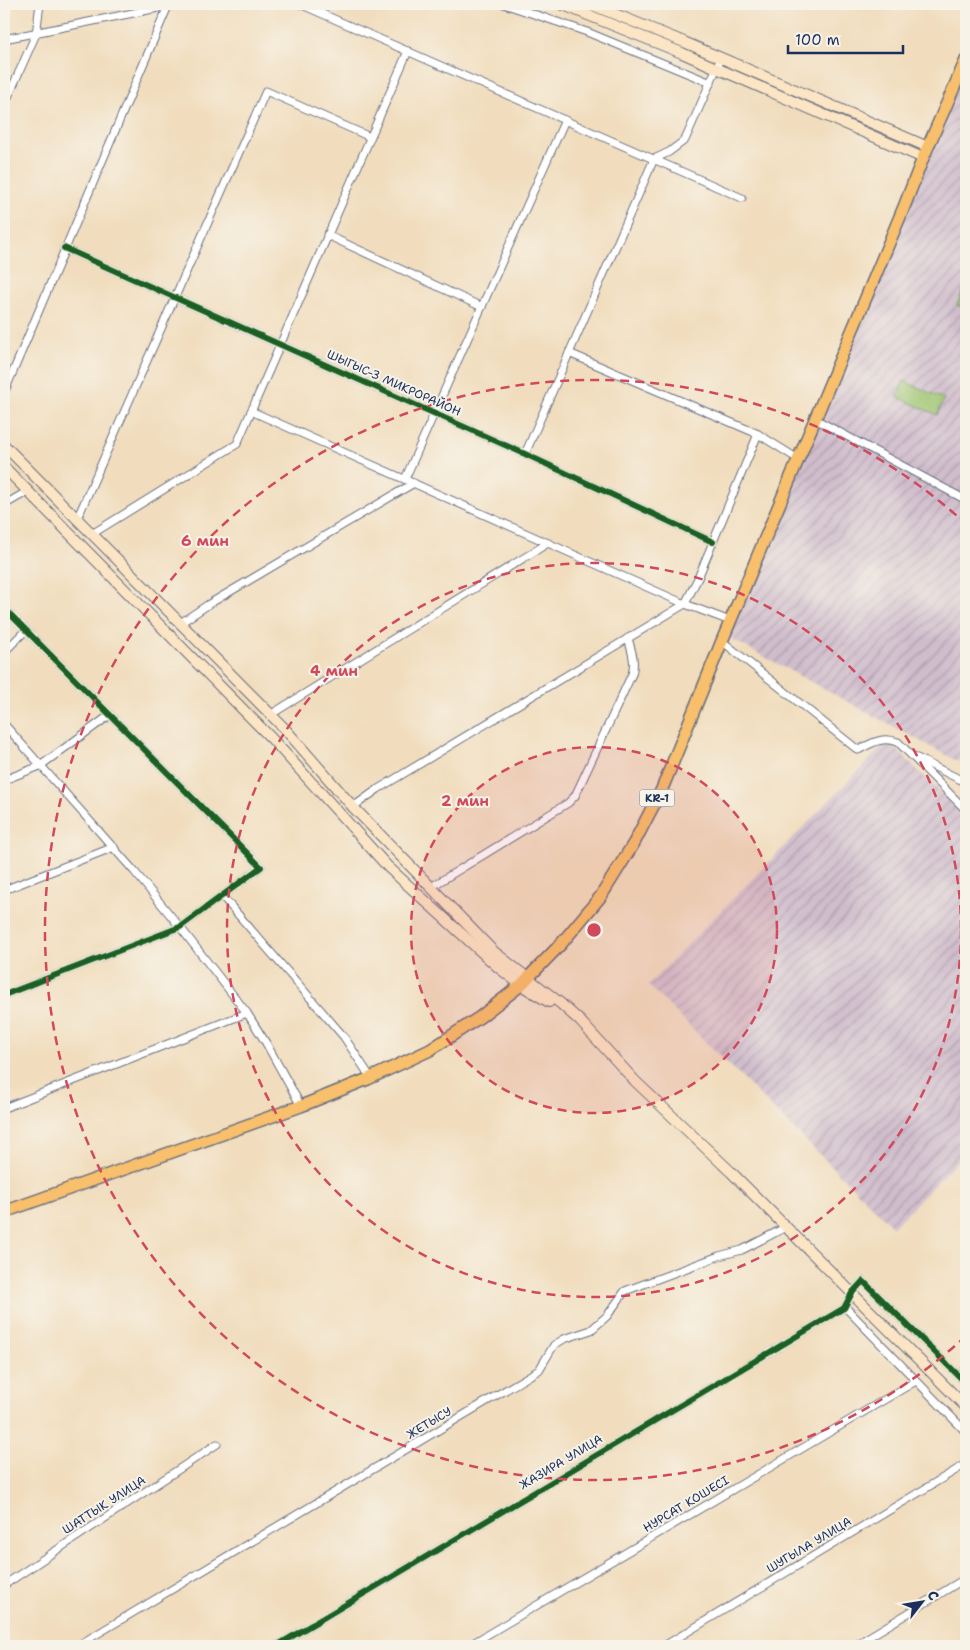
<svg xmlns="http://www.w3.org/2000/svg" width="970" height="1650" font-family="'Shantell Sans',sans-serif">
  <defs>
    <pattern id="industrial-furrows" width="10" height="10" patternUnits="userSpaceOnUse" patternTransform="scale(1.25)"><rect width="10" height="10" fill="#d0bdcc"/><path d="M-1 1l2-2M0 10L10 0M9 11l2-2" fill="none" stroke="#a89aa9"/></pattern>
  </defs>
  <rect width="100%" height="100%" fill="#f7f3e8"/>
  <filter id="ink" filterUnits="userSpaceOnUse"><feTurbulence type="fractalNoise" baseFrequency=".02" numOctaves="2"/><feDisplacementMap in="SourceGraphic" scale="10" xChannelSelector="R" yChannelSelector="G"/><feConvolveMatrix kernelMatrix="1 2 1 2 8 2 1 2 1" color-interpolation-filters="sRGB"/></filter>
  <filter id="wash" filterUnits="userSpaceOnUse"><feTurbulence type="fractalNoise" baseFrequency=".0096" numOctaves="4" result="noise"/><feDisplacementMap in="SourceGraphic" scale="20" xChannelSelector="R" yChannelSelector="G"/><feGaussianBlur stdDeviation="1.12" result="paint"/><feColorMatrix in="noise" values="0 0 0 0 0 0 0 0 0 0 0 0 0 0 0 0 0 1.4 0 .05"/><feComposite in="paint" operator="in"/></filter>
  <g filter="url(#wash)">
    <rect width="100%" height="100%" fill="#f1ddbd"/>
    <g fill="url(#industrial-furrows)">
      <path d="M 966,66 L 966,745 L 959,762 L 724,635 Z"/>
      <path d="M 888,741 L 966,817 L 966,1152 L 893,1227 L 648,985 Z"/>
    </g>
    <g fill="#9ac26d" stroke="#5a7866">
      <path d="M 966,283 L 966,309 L 957,305 Z"/>
      <path d="M 904,381 L 944,399 L 937,415 L 897,397 Z"/>
    </g>
  </g>
  <g filter="url(#ink)">
    <g fill="none" stroke-linecap="round" stroke-linejoin="round">
      <g stroke="#666c7f" stroke-width="9">
        <g id="street">
          <path d="M 300,4 L 742,198"/>
          <path d="M 504,4 L 587,32 L 711,83"/>
          <path d="M 4,39 L 168,6 L 188,4"/>
          <path d="M 4,106 L 36,34 L 40,4"/>
          <path d="M 327,235 L 482,307"/>
          <path d="M 64,248 L 525,454 L 713,542"/>
          <path d="M 569,353 L 758,434 L 798,459"/>
          <path d="M 4,393 L 168,6"/>
          <path d="M 251,411 L 685,604 L 730,621"/>
          <path d="M 815,419 L 966,500"/>
          <path d="M 525,454 L 654,159 L 669,152 L 685,140 L 721,58"/>
          <path d="M 405,479 L 565,120"/>
          <path d="M 4,505 L 28,491"/>
          <path d="M 77,519 L 266,91 L 370,137"/>
          <path d="M 92,534 L 237,444 L 408,51"/>
          <path d="M 4,608 L 261,867 L 180,927 L 4,995"/>
          <path d="M 179,624 L 209,604 L 414,483"/>
          <path d="M 722,641 L 858,750 C 872,743 882,736 898,742 L 966,810"/>
          <path d="M 4,652 L 26,630"/>
          <path d="M 270,715 L 548,543"/>
          <path d="M 4,724 L 134,871 L 180,927 L 247,1013 L 266,1043 L 301,1106"/>
          <path d="M 917,758 L 961,780 L 966,781"/>
          <path d="M 4,780 L 40,766 L 110,715"/>
          <path d="M 353,807 L 378,789 L 685,604 L 698,578 L 758,434"/>
          <path d="M 431,887 L 568,803 L 575,796 L 632,674 C 636,661 631,650 628,638"/>
          <path d="M 4,890 L 114,847"/>
          <path d="M 222,896 L 344,1037 L 371,1078"/>
          <path d="M 4,1108 L 247,1013"/>
          <path d="M 844,1308 L 848,1310 L 966,1432"/>
          <path d="M 961,1378 L 966,1368"/>
          <path d="M 4,1585 L 217,1444"/>
          <path d="M 77,1646 L 539,1370 L 554,1345 L 564,1339 L 591,1330 L 607,1316 L 625,1291 L 719,1256 L 742,1250 L 786,1227"/>
          <path d="M 276,1646 L 844,1308 L 852,1293 L 863,1281 L 966,1383"/>
          <path d="M 468,1646 L 916,1381"/>
          <path d="M 664,1646 L 966,1464"/>
          <path d="M 854,1646 L 966,1578"/>
        </g>
      </g>
      <g stroke="#666c7f" stroke-width="12">
        <g id="secondary">
          <path d="M 561,4 L 682,53 L 923,158"/>
          <path d="M 590,4 L 684,42 L 928,147"/>
          <path d="M 4,445 L 285,729 L 353,807 L 493,951 L 560,1003 L 580,1021 L 635,1081 L 731,1172 L 966,1407"/>
          <path d="M 4,467 L 272,739 L 388,867 L 498,967 L 521,985 L 549,1002"/>
        </g>
      </g>
      <g stroke="#666c7f" stroke-width="14">
        <path id="primary" d="M 4,1212 L 301,1106 L 368,1079 L 430,1050 L 480,1017 L 521,985 L 561,944 L 601,896 L 634,843 L 662,789 L 722,641 L 904,207 L 923,158 L 966,60"/>
      </g>
      <use href="#street" stroke="#fff" stroke-width="7"/>
      <use href="#secondary" stroke="#fce5c4" stroke-width="10"/>
      <use href="#primary" stroke="#f8bf6c" stroke-width="11"/>
      <g stroke="#f7f3e8" stroke-width="9">
        <g id="cycleway">
          <path d="M 64,248 L 525,454 L 713,542"/>
          <path d="M 4,608 L 261,867 L 180,927 L 4,995"/>
          <path d="M 276,1646 L 844,1308 L 852,1293 L 863,1281 L 966,1383"/>
        </g>
      </g>
      <use href="#cycleway" stroke="#1b5e20" stroke-width="6"/>
    </g>
  </g>
  <circle cx="594" cy="930" r="183" fill="#d1495b" fill-opacity=".12"/>
  <g fill="none" stroke="#d1495b" stroke-width="2.5" stroke-dasharray="9 6">
    <circle cx="594" cy="930" r="183"/>
    <circle cx="594" cy="930" r="367"/>
    <path d="M966 1336A550 550 0 1 1 966 524"/>
  </g>
  <g text-anchor="middle" dominant-baseline="central" stroke-width="4" stroke-linejoin="round" paint-order="stroke">
    <rect fill="#f7f3e8" stroke="#5d6a87" stroke-width="1" x="639.5" y="789.5" width="35" height="17" rx="4"/>
    <g font-size="11" font-weight="bold" fill="#1b2f5e">
      <text x="657" y="798">KR-1</text>
    </g>
    <g font-size="12" fill="#1b2f5e" stroke="#f7f3e8">
      <text transform="translate(394 383) rotate(24)">ШЫГЫС-3 МИКРОРАЙОН</text>
      <text transform="translate(429 1423) rotate(-31)">ЖЕТЫСУ</text>
      <text transform="translate(561 1462) rotate(-31)">ЖАЗИРА УЛИЦА</text>
      <text transform="translate(686 1504) rotate(-31)">НУРСАТ КОШЕСI</text>
      <text transform="translate(104 1505) rotate(-33)">ШАТТЫК УЛИЦА</text>
      <text transform="translate(809 1545) rotate(-31)">ШУГЫЛА УЛИЦА</text>
    </g>
  </g>
  <circle cx="594" cy="930" r="8" fill="#d1495b" stroke="#f7f3e8" stroke-width="2.5"/>
  <g font-size="15" text-anchor="middle" font-weight="bold" fill="#d1495b" stroke="#f7f3e8" stroke-width="4" stroke-linejoin="round" paint-order="stroke">
    <text x="205" y="546">6 мин</text>
    <text x="334" y="676">4 мин</text>
    <text x="465" y="806">2 мин</text>
  </g>
  <rect width="970" height="1650" fill="none" stroke="#f7f3e8" stroke-width="20"/>
  <g transform="translate(922 1602) rotate(59)" stroke="#f7f3e8" stroke-width="4" paint-order="stroke">
  <path d="M0-4L9 19L0 12L-9 19Z" fill="#1b2f5e"/>
  <text y="-8" font-size="14" font-weight="bold" text-anchor="middle" fill="#1b2f5e">С</text>
  </g>
  <path d="M788 45v8h115v-8" fill="none" stroke="#1b2f5e" stroke-width="2.5"/>
  <text x="795" y="45" font-size="15" fill="#1b2f5e" stroke="#f7f3e8" stroke-width="4" paint-order="stroke">100 m</text>
</svg>
